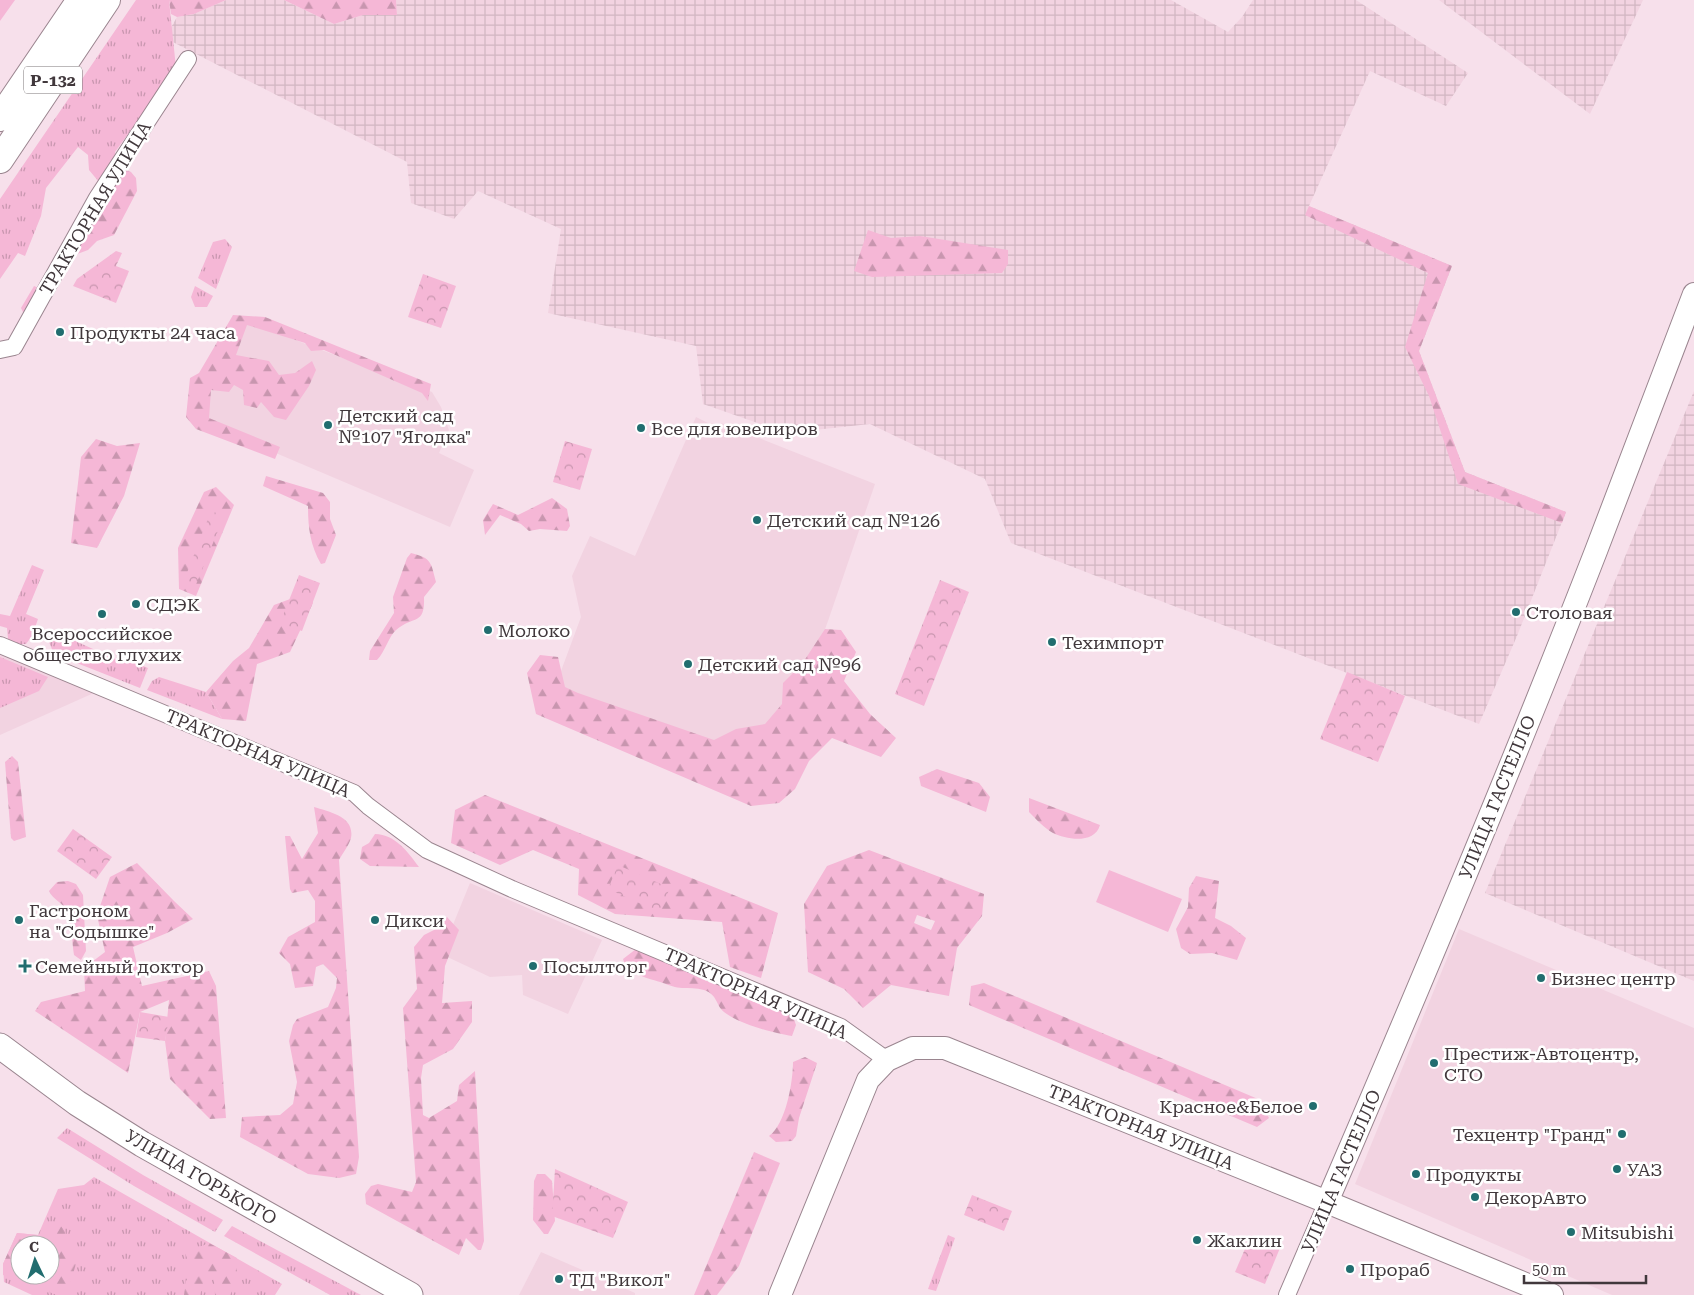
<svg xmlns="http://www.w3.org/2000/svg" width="1694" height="1295" font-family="'Roboto Serif',serif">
  <defs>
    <pattern id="industrial-grid" width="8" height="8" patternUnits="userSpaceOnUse" patternTransform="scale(1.25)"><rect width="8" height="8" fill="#f2d3e1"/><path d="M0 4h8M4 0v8" fill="none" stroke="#d1b6c2"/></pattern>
    <pattern id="grass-tufts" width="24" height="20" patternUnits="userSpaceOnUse" patternTransform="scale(1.25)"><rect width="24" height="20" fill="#f5b7d6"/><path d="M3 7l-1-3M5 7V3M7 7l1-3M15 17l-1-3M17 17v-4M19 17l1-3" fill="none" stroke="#c896af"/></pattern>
    <pattern id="forest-firs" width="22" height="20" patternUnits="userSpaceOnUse" patternTransform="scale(1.25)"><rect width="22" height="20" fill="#f5b7d6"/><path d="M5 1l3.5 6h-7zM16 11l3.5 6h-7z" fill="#c896af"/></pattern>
    <pattern id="park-crowns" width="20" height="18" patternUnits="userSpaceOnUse" patternTransform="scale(1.25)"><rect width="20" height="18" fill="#f5b7d6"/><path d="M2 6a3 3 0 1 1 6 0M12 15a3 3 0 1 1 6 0" fill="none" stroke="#c896af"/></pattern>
  </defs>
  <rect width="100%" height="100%" fill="#f7e0eb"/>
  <g fill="#f2d3e1">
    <path d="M 240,319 L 432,392 L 441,407 L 449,430 L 439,453 L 474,470 L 450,527 L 196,419 Z"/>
    <path d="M 696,417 L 710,424 L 721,423 L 875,484 L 828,621 L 769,780 L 551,698 L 581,617 L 572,576 L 590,536 L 635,556 Z"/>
    <path d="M 0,652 L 96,692 L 0,735 Z"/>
    <path d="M 470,883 L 602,940 L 568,1014 L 523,995 L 522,975 L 490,977 L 441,954 Z"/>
    <path d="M 1459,929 L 1694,1028 L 1694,1295 L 1612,1295 L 1355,1184 Z"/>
    <path d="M 541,1252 L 635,1293 L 635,1295 L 519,1295 Z"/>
  </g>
  <g fill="url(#industrial-grid)">
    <path d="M 226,0 L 284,0 L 334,24 L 363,15 L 397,15 L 396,0 L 1171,0 L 1228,32 L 1242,17 L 1253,0 L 1356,0 L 1468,73 L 1446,106 L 1370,71 L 1309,206 L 1452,266 L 1419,351 L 1465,472 L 1566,512 L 1517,636 L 1479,724 L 1011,543 L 985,479 L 870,424 L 786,433 L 703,404 L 696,346 L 548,313 L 561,229 L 478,191 L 454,219 L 411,203 L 407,162 L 165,38 L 177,17 L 194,14 Z"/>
    <path d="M 1439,0 L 1643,0 L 1590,114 Z"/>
    <path d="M 1694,391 L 1694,981 L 1485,893 Z"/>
  </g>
  <g fill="url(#grass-tufts)" fill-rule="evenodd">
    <path d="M 136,0 L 169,0 L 176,68 L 115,152 L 116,160 L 99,182 L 89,170 L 88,155 L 78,147 L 46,188 L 41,216 L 25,256 L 18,253 L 0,279 L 0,199 Z"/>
    <path d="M 225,239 L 232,247 L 216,289 L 198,278 L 213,242 Z"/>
    <path d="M 34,286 L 41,289 L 26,318 L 21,308 Z"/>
    <path d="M 195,286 L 213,296 L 207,307 L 195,307 L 191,297 Z"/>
    <path d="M 32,565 L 44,570 L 26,614 L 38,619 L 32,636 L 26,644 L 12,644 L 8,639 L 7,628 L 0,626 L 0,614 L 10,616 Z"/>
    <path d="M 53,631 L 122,662 L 129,660 L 148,668 L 140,688 L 54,654 L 49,642 L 50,632 Z"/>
    <path d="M 0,657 L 48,677 L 39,691 L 0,708 Z"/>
    <path d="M 159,677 L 206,692 L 222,719 L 147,690 L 152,681 Z"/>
    <path d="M 67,1128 L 143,1175 L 223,1220 L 215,1232 L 134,1186 L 57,1138 Z"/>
    <path d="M 94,1177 L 282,1284 L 275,1295 L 32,1295 L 4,1282 L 3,1264 L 17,1233 L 38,1235 L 58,1189 L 84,1185 ZM 20,1245 L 50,1245 L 50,1275 L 20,1275 Z"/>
    <path d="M 232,1226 L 361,1295 L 330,1295 L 224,1236 Z"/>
    <path d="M 948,1235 L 955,1238 L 936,1291 L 928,1289 Z"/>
  </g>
  <g fill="url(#forest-firs)" fill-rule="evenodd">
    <path d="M 169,0 L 226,0 L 194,14 L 177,17 L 171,14 Z"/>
    <path d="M 284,0 L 396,0 L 397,15 L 363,15 L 334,24 Z"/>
    <path d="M 124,169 L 131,172 L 136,178 L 137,191 L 114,235 L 97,241 L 88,250 L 72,256 L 116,176 Z"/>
    <path d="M 1309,206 L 1452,266 L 1419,351 L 1465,472 L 1566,512 L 1562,523 L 1458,484 L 1429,396 L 1405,347 L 1428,273 L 1305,215 Z"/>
    <path d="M 868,230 L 891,238 L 920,236 L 1008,250 L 1008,264 L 1002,273 L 872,277 L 854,271 Z"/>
    <path d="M 233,315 L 265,317 L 431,384 L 428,401 L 422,393 L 324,350 L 311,351 L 305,343 L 247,325 L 236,355 L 269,361 L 279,375 L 295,373 L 312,361 L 316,370 L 309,386 L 286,420 L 274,417 L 261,402 L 257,408 L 244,405 L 243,390 L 234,385 L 229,392 L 211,390 L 209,418 L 280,447 L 275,459 L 196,429 L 186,417 L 190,378 L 199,373 Z"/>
    <path d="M 96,439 L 117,446 L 140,443 L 124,496 L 97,548 L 71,543 L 81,457 Z"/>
    <path d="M 266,476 L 323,493 L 330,502 L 330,519 L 336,535 L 325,563 L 321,564 C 310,545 308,527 308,506 L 263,486 Z"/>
    <path d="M 216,487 L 234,505 L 196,596 L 179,589 L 178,548 L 204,492 Z"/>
    <path d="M 552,498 L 567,509 L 570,526 L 567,531 L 540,529 L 529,531 L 521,524 L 500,515 L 485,535 L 483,520 L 493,504 L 518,515 Z"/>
    <path d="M 411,553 C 432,558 431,563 436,582 L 424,597 C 425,626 414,615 396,630 C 389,636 385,652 377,660 L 369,660 L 370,651 L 394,613 L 393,597 L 407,558 Z"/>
    <path d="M 309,592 L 313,603 L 290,652 L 257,664 L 246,721 L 222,719 L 206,692 L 233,661 L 249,648 L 274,605 Z"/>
    <path d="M 825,629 L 841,630 L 856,652 L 844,681 L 870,714 L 896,738 L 881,757 L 832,738 L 809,761 L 795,789 L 779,803 L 751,806 L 536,714 L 527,673 L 540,655 L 558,657 L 565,687 L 578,693 L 714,740 L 736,729 L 765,724 L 782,704 L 783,683 L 802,664 Z"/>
    <path d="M 12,756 L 18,762 L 26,837 L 14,841 L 11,838 L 5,762 Z"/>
    <path d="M 937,769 L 979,783 L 990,797 L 986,812 L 921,786 L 919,777 Z"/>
    <path d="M 485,795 L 778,913 L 761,978 L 730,967 L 722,922 L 615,914 L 578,895 L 579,869 L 533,850 L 500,865 L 451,843 L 455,810 Z"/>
    <path d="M 1029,798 L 1100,825 C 1095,844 1067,840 1053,833 C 1044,828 1036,819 1029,812 Z"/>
    <path d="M 314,807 C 329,812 355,816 351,838 C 349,845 343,853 339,860 L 359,1157 L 356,1174 L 339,1178 L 308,1174 L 240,1137 L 242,1117 L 280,1115 L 293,1104 L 297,1082 L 289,1041 L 293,1025 L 297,1019 L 328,1007 L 336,988 L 337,978 L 323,964 L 316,967 L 313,986 L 295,988 L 290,964 L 279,953 L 288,937 L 315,922 L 315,901 L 308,890 L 292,893 L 290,889 L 285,836 L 290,836 L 302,859 L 318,833 Z"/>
    <path d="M 375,834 C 396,835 407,851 419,867 L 370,866 L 360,859 L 362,847 L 369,843 Z"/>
    <path d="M 869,850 L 984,894 L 982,916 L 957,948 L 949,996 L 891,985 L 863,1008 L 844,989 L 808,972 L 804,904 L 827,866 ZM 917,915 L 935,921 L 931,930 L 914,923 Z"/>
    <path d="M 137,863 L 174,901 L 193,919 L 167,933 L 133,947 L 142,986 L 209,971 L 216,986 L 226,1118 L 210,1119 L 170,1079 L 165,1041 L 169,1000 L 140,1012 L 128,1073 L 35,1011 L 41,1002 L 85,991 L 84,968 L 105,952 L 97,915 L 110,877 Z"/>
    <path d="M 1196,876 L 1219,881 L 1215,918 L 1231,926 L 1246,938 L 1237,960 L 1212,953 L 1190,954 L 1181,948 L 1176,929 L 1188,907 L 1189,888 Z"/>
    <path d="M 68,881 L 76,884 L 83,895 L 86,951 L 81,960 L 74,955 C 72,943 72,922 67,912 C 63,902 53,900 49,891 L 57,882 Z"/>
    <path d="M 447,917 L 459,930 L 445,966 L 442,1003 L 472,1001 L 472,1022 L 453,1049 L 423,1065 L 421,1078 L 423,1115 L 429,1118 L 457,1101 L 459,1085 L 475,1071 L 484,1241 L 481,1250 L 478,1250 L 466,1238 L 459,1255 L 366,1204 L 365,1194 L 371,1186 L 378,1184 L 412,1192 L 416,1182 L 403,1008 L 417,989 L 414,947 L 424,935 L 440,927 Z"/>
    <path d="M 636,949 L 793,1016 L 796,1025 L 792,1036 C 773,1033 739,1024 724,1012 C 715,1004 718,995 704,990 C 696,988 689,988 682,988 C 676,988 669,985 663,983 C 649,978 627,975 623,959 Z"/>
    <path d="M 984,983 L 1258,1099 L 1269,1118 L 1257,1127 L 969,1005 L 971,986 Z"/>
    <path d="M 805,1057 L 817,1063 L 799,1118 L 796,1136 L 792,1141 L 776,1142 L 769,1136 C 786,1124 793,1082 793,1062 Z"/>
    <path d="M 754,1152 L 780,1163 L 739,1266 L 717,1295 L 694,1295 Z"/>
    <path d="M 537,1174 L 545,1174 L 552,1181 L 555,1221 L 548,1234 L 544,1234 L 533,1220 L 534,1181 Z"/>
    <path d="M 58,1222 L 65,1231 L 68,1247 L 77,1260 L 67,1295 L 57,1295 L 49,1292 L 53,1275 L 50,1271 L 50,1245 L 20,1245 L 20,1275 L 35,1275 C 23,1283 16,1278 3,1275 L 3,1264 L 17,1233 L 38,1235 Z"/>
    <path d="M 209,1243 L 237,1258 L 237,1282 L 230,1295 L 215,1295 L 214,1274 L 205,1277 L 200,1295 L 184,1295 L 186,1281 L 193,1272 L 185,1253 Z"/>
  </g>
  <g fill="url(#park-crowns)">
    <path d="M 116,251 L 122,253 L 116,266 L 129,271 L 116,303 L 73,286 L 77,279 Z"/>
    <path d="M 423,274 L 456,286 L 441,328 L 408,317 Z"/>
    <path d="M 565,441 L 592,449 L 580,490 L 553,482 Z"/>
    <path d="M 211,511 L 224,516 L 195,587 L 183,583 Z"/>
    <path d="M 299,575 L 320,583 L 302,631 L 280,623 Z"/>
    <path d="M 940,580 L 969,592 L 924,706 L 895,694 Z"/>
    <path d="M 1347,672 L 1405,696 L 1378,762 L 1320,739 Z"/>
    <path d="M 73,829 L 112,857 L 96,879 L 57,851 Z"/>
    <path d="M 618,865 L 670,888 L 659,912 L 608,889 Z"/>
    <path d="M 140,1012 L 169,1017 L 165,1041 L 136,1037 Z"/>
    <path d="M 555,1169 L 628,1202 L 613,1238 L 552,1216 Z"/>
    <path d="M 972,1195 L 1012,1211 L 1004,1231 L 964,1215 Z"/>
    <path d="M 1251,1235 L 1280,1248 L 1265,1284 L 1235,1272 Z"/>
  </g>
  <g fill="#f5b7d6">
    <path d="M 0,0 L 15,0 L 0,21 Z"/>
    <path d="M 1109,870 L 1182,899 L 1168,932 L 1096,902 Z"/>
  </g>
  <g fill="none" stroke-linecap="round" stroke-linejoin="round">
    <g stroke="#9a858f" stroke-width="18">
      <g id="minor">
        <path d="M 0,350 L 14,347 L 97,198 L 188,59"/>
        <path d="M 0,645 L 354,793 L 368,806 L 427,850 L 512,889 L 841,1027 L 887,1060"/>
        <path d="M 1287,1295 L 1327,1202"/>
      </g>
    </g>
    <g stroke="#9a858f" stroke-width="24">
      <g id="secondary">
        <path d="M 1327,1202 C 1420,986 1511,770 1596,551 C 1629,466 1661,380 1694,294"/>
        <path d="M 780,1295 L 868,1080 L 887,1060 L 913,1048 L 945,1048 L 1327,1202 L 1552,1295"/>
      </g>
    </g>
    <g stroke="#9a858f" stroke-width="27">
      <path id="primary" d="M 0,1046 L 77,1103 L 142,1144 L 410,1295"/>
    </g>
    <g stroke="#9a858f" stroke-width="28">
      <g id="trunk">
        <path d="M 0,118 L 80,0"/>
        <path d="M 0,160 L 107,0"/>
      </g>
    </g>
    <use href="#minor" stroke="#fff" stroke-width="16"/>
    <use href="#secondary" stroke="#fff" stroke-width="22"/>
    <use href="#primary" stroke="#fff" stroke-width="25"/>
    <use href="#trunk" stroke="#fff" stroke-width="26"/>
  </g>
  <g fill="#216d6f" stroke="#fff" stroke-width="2">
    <circle cx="60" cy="332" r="5"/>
    <circle cx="328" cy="425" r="5"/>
    <circle cx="641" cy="428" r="5"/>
    <circle cx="757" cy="520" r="5"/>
    <circle cx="136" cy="604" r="5"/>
    <circle cx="1516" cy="612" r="5"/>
    <circle cx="102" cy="614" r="5"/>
    <circle cx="488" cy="630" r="5"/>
    <circle cx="1052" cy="642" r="5"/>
    <circle cx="688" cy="664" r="5"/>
    <circle cx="19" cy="920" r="5"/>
    <circle cx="375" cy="920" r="5"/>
    <path d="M22.5 958.5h5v5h5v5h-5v5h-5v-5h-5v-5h5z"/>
    <circle cx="533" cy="966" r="5"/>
    <circle cx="1541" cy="978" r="5"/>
    <circle cx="1434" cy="1063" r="5"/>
    <circle cx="1313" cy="1106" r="5"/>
    <circle cx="1622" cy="1134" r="5"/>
    <circle cx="1617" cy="1169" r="5"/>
    <circle cx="1416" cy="1174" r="5"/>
    <circle cx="1475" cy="1197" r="5"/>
    <circle cx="1571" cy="1232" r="5"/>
    <circle cx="1197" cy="1240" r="5"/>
    <circle cx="1350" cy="1269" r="5"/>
    <circle cx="559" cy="1279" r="5"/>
  </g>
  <g text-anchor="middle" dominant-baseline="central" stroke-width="5" stroke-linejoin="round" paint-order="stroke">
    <rect fill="#fff" stroke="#7a7476" stroke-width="1" x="24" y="66.5" width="58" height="27" rx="4"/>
    <g font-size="16" font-weight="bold" fill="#41383c">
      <text x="53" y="80">Р-132</text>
    </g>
    <g font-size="18" fill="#41383c" stroke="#fff">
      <text transform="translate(95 208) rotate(-59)">ТРАКТОРНАЯ УЛИЦА</text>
      <text transform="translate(258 753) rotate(23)">ТРАКТОРНАЯ УЛИЦА</text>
      <text transform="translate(1497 797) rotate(-68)">УЛИЦА ГАСТЕЛЛО</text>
      <text transform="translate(756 993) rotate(24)">ТРАКТОРНАЯ УЛИЦА</text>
      <text transform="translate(1141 1127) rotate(22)">ТРАКТОРНАЯ УЛИЦА</text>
      <text transform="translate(1341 1171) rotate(-67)">УЛИЦА ГАСТЕЛЛО</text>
      <text transform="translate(201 1177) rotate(30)">УЛИЦА ГОРЬКОГО</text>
    </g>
    <g font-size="18" fill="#41383c" stroke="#fff" text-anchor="start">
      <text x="70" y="332">Продукты 24 часа</text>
      <text x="338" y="415">Детский сад<tspan x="338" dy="21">№107 "Ягодка"</tspan></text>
      <text x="651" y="428">Все для ювелиров</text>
      <text x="767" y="520">Детский сад №126</text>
      <text x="146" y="604">СДЭК</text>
      <text x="1526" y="612">Столовая</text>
      <text x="498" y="630">Молоко</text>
      <text x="102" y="633" text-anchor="middle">Всероссийское<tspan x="102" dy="21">общество глухих</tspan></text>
      <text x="1062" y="642">Техимпорт</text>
      <text x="698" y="664">Детский сад №96</text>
      <text x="29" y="910">Гастроном<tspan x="29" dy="21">на "Содышке"</tspan></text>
      <text x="385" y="920">Дикси</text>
      <text x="35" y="966">Семейный доктор</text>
      <text x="543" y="966">Посылторг</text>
      <text x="1551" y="978">Бизнес центр</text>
      <text x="1444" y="1053">Престиж-Автоцентр,<tspan x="1444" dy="21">СТО</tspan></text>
      <text x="1303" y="1106" text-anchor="end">Красное&amp;Белое</text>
      <text x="1612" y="1134" text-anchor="end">Техцентр "Гранд"</text>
      <text x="1627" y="1169">УАЗ</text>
      <text x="1426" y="1174">Продукты</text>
      <text x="1485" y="1197">ДекорАвто</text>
      <text x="1581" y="1232">Mitsubishi</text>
      <text x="1207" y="1240">Жаклин</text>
      <text x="1360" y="1269">Прораб</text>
      <text x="569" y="1279">ТД "Викол"</text>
    </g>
  </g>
  <g transform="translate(35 1260) rotate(356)"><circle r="24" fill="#ffffff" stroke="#b3afb1"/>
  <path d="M0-4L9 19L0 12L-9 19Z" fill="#216d6f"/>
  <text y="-8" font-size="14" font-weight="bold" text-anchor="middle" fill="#41383c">С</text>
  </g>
  <path d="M1524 1275v8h122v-8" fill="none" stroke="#41383c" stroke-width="2.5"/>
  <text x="1532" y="1275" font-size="15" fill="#41383c" stroke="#ffffff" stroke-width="4" paint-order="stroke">50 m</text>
</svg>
